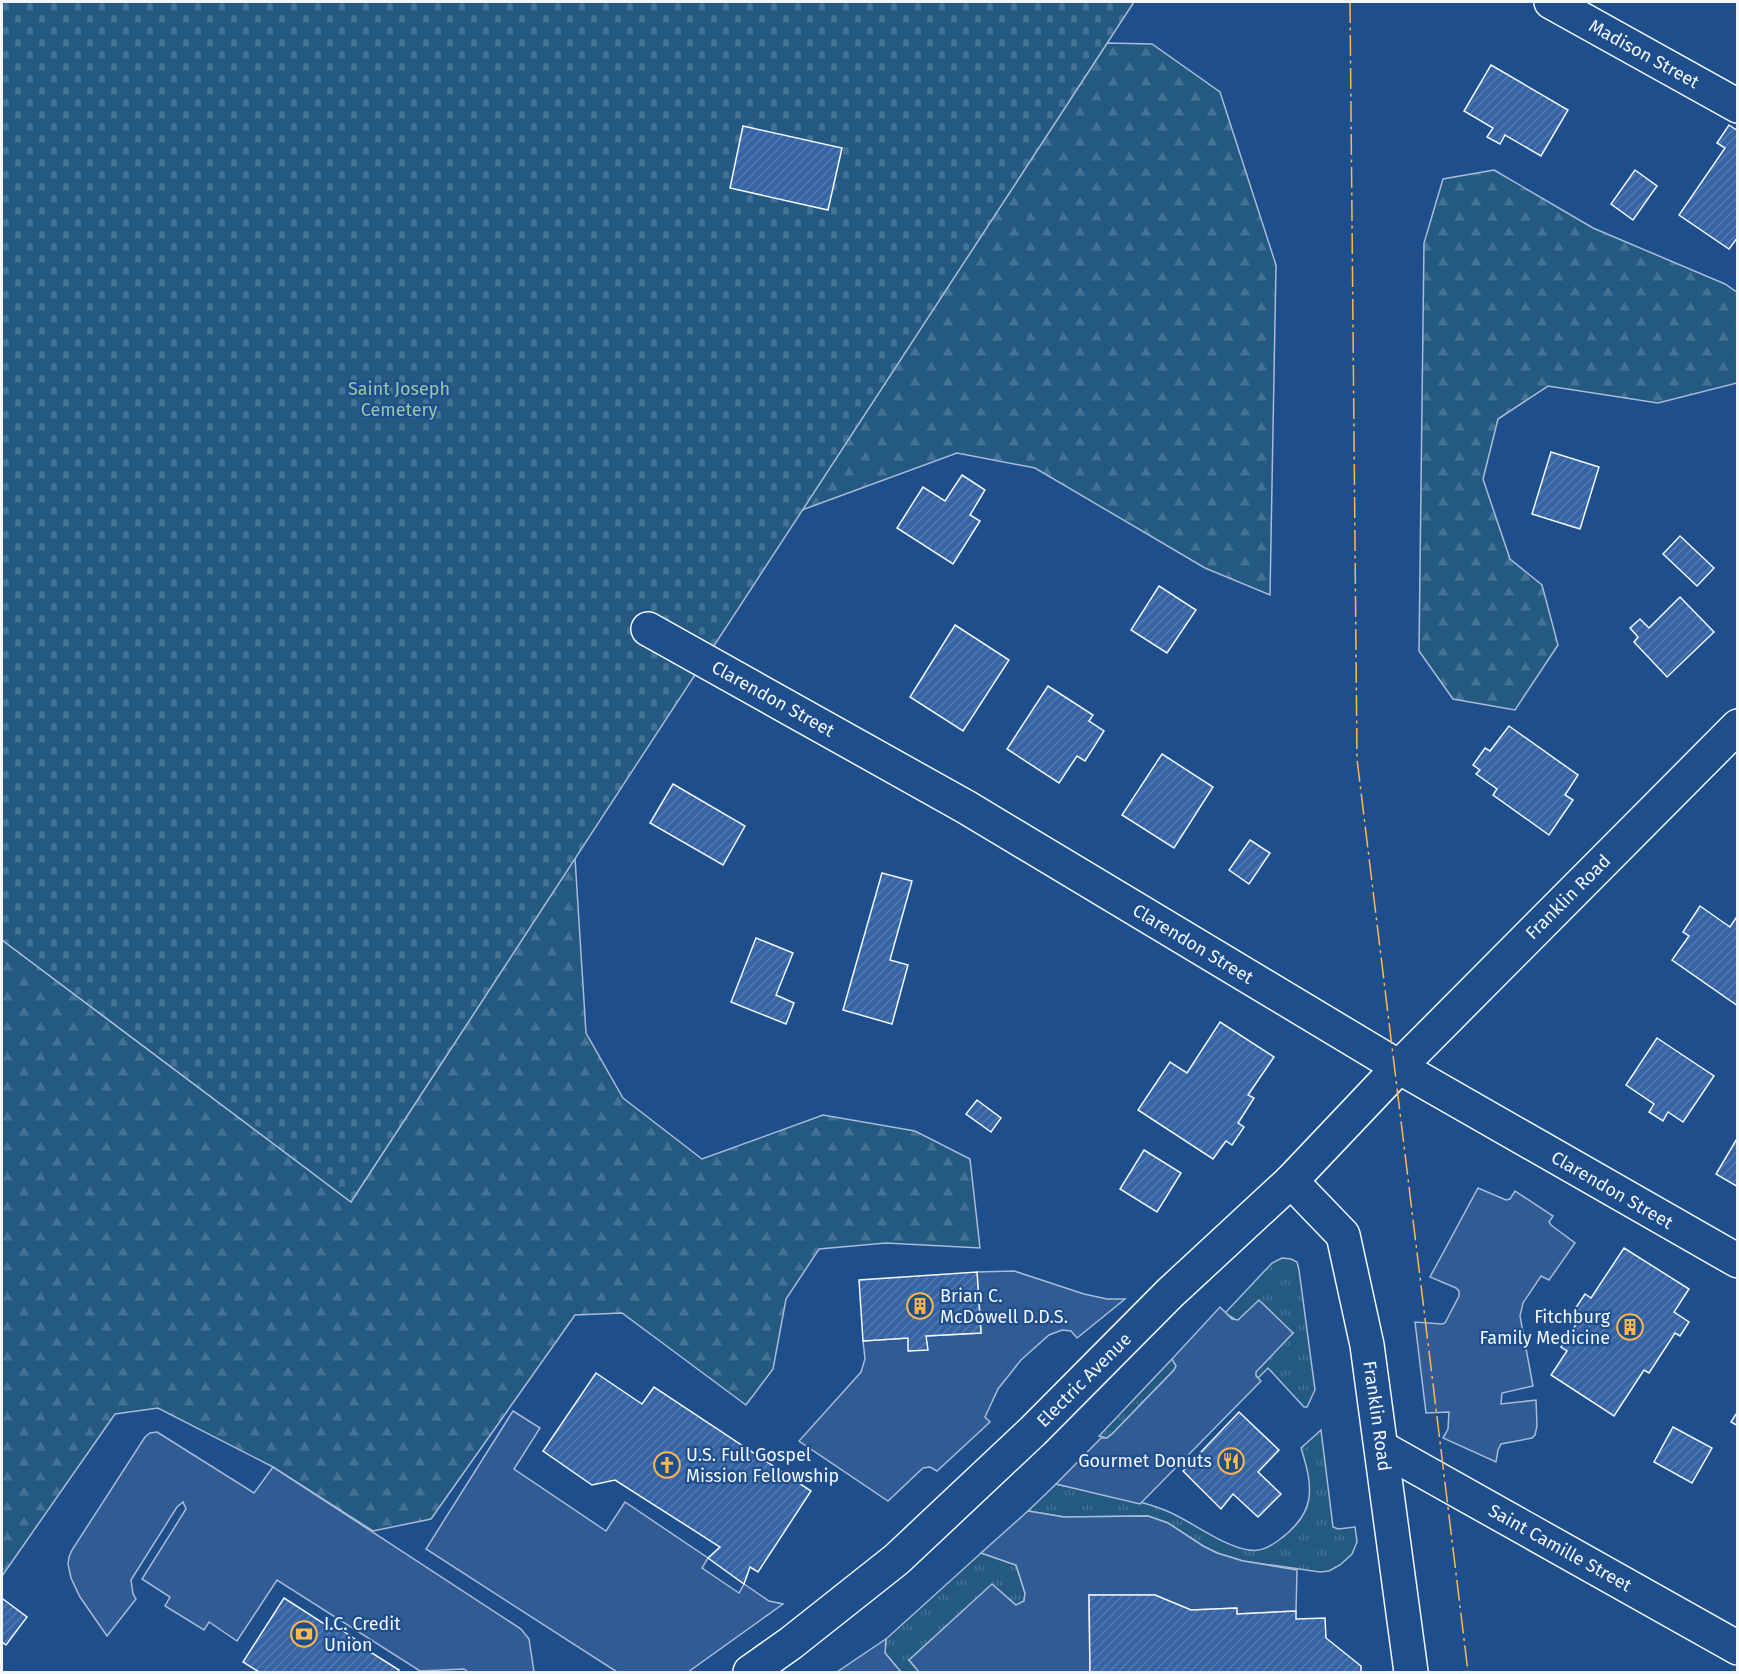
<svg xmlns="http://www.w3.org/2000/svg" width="1739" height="1674" font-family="'Fira Sans',sans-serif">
  <defs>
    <pattern id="grass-tufts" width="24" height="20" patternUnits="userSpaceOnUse" patternTransform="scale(1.5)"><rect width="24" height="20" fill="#245a82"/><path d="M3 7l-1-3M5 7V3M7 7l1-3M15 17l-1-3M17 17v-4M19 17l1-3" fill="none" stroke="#447295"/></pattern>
    <pattern id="forest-firs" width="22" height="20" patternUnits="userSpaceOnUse" patternTransform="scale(1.5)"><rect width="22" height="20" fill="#245a82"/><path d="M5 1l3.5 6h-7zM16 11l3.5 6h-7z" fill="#447295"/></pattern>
    <pattern id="cemetery-stones" width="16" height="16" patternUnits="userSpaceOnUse" patternTransform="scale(1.5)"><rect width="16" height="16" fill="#245a82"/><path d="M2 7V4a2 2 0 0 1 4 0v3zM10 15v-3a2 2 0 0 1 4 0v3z" fill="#447295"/></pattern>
    <pattern id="building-hatch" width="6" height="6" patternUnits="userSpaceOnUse" patternTransform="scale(1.5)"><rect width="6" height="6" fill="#3563a3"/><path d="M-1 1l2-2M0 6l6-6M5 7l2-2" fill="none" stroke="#537ab1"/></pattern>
  </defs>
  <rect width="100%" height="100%" fill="#1f4e8c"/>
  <g fill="url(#grass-tufts)" stroke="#a8bbd7" stroke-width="1.5">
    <path d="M 1282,1258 L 1291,1259 L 1297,1262 L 1299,1270 L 1315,1390 L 1307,1407 L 1304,1407 L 1268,1368 L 1258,1378 L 1256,1376 L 1255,1372 L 1293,1333 L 1236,1320 L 1225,1313 L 1272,1263 Z"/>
    <path d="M 1172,1359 L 1176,1366 L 1174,1370 L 1112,1434 L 1107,1438 L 1099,1436 Z"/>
    <path d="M 1321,1430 L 1333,1527 L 1338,1529 L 1355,1527 L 1357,1542 L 1352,1554 L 1340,1565 L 1329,1571 L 1320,1572 L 1243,1561 L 1217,1553 L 1203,1546 L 1168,1523 L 1148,1516 L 1064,1517 L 1028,1511 L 1056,1484 C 1089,1492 1136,1498 1167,1511 C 1193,1522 1222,1546 1249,1550 C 1261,1552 1269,1547 1279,1540 C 1316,1513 1314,1489 1301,1448 Z"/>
    <path d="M 981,1553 L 1016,1565 L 1025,1593 L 1024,1601 L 1016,1605 L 992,1585 L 909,1660 L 919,1672 L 901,1672 L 885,1653 L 886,1639 Z"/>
  </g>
  <g fill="url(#forest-firs)" stroke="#a8bbd7" stroke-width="1.5">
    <path d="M 1107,43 L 1152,44 L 1220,92 L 1276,265 L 1270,595 L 1205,568 L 1035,468 L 957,453 L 802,510 Z"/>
    <path d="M 1494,170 L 1593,228 L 1725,284 L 1738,293 L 1737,383 L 1658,403 L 1548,386 L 1498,419 L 1483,479 L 1510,559 L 1542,585 L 1558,645 L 1515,710 L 1453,699 L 1419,651 L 1424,243 L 1443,179 Z"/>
    <path d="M 575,858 L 586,1033 L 623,1098 L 702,1159 L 823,1115 L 915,1131 L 970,1159 L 980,1248 L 886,1243 L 819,1249 L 786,1299 L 773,1369 L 746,1405 L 622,1313 L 575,1315 L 431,1519 L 373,1531 L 273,1467 L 158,1408 L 115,1414 L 2,1576 L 2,940 L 351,1202 Z"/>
  </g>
  <path fill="url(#cemetery-stones)" stroke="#a8bbd7" stroke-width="1.5" d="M 2,2 L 1134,2 L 351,1202 L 2,940 Z"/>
  <g fill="#305b95" stroke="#a8bbd7" stroke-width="1.5">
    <path d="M 1478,1188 L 1506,1200 L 1510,1199 L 1515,1191 L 1553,1216 L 1549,1222 L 1551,1225 L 1575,1243 L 1549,1280 L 1541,1276 L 1523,1303 L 1520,1316 L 1533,1386 L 1502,1393 L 1501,1404 L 1536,1400 L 1537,1426 L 1535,1435 L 1532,1438 L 1501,1444 L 1498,1450 L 1496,1462 L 1443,1438 L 1448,1429 L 1449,1412 L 1426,1413 L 1415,1322 L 1442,1324 L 1445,1323 L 1459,1296 L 1459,1291 L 1456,1288 L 1430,1277 Z"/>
    <path d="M 1014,1271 L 1084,1294 L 1107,1299 L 1125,1299 L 1077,1338 L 1071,1331 L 1062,1330 L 1049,1335 L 1021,1360 L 998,1389 L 985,1417 L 990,1422 L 937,1471 L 930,1467 L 923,1468 L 888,1501 L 799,1441 L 861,1372 L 865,1359 L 863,1341 L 908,1338 L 909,1351 L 927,1349 L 926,1336 L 981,1333 L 977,1272 Z"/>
    <path d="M 1259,1300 L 1293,1333 L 1256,1372 L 1256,1376 L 1261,1381 L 1140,1504 L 1056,1484 L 1101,1438 L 1107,1438 L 1112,1434 L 1174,1370 L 1176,1366 L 1172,1359 L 1220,1307 L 1232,1319 L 1238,1320 Z"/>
    <path d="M 513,1411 L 540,1428 L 514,1469 L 606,1531 L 625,1502 L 708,1558 L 702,1568 L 739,1593 L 744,1584 L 769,1601 L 783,1604 L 688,1672 L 617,1672 L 426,1549 Z"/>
    <path d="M 157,1432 L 254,1493 L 273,1467 L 521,1629 L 529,1639 L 534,1672 L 468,1672 L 464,1669 L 420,1671 L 277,1580 L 237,1641 L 209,1622 L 204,1630 L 165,1606 L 170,1597 L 142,1579 L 186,1509 L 183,1502 L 177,1507 L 131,1580 L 133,1594 L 136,1599 L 107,1636 L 80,1597 L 71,1578 L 68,1564 L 69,1557 L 72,1550 L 145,1437 L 150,1433 Z"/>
    <path d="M 1028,1511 L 1064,1517 L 1148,1516 L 1168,1523 L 1203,1546 L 1217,1553 L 1243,1561 L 1297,1570 L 1296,1611 L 1237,1614 L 1236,1608 L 1191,1610 L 1155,1595 L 1089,1595 L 1090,1672 L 919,1672 L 909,1660 L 992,1584 L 1016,1605 L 1024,1601 L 1025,1593 L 1016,1565 L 981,1553 Z"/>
    <path d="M 886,1639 L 885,1653 L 901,1672 L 837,1672 Z"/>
  </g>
  <g fill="url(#building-hatch)" stroke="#f2f6ff" stroke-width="1.5">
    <path d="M 1491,65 L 1568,110 L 1541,156 L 1505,135 L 1500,144 L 1487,137 L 1493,128 L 1464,111 Z"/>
    <path d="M 1729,125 L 1738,131 L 1738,237 L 1729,249 L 1679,215 L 1725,148 L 1717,143 Z"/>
    <path d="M 743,126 L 842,148 L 828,210 L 730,188 Z"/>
    <path d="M 1635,170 L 1657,186 L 1633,220 L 1611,204 Z"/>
    <path d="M 1551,452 L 1599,467 L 1580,529 L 1532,514 Z"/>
    <path d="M 962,475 L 985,490 L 970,515 L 980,521 L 953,564 L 897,528 L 923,487 L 945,501 Z"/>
    <path d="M 1680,536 L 1714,568 L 1697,586 L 1663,554 Z"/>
    <path d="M 1159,586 L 1196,610 L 1167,653 L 1131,630 Z"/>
    <path d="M 1680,597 L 1714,632 L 1667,677 L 1634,642 L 1638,637 L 1630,628 L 1640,619 L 1649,628 Z"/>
    <path d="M 955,625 L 1009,660 L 963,731 L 910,697 Z"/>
    <path d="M 1048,686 L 1093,715 L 1089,721 L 1104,731 L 1085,761 L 1077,756 L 1059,783 L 1007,749 Z"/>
    <path d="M 1509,726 L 1578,775 L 1565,795 L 1573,800 L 1549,835 L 1493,795 L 1497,789 L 1476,774 L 1480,770 L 1473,765 L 1485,748 L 1490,751 Z"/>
    <path d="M 1162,754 L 1213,787 L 1174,848 L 1122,815 Z"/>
    <path d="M 673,784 L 745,826 L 723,865 L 650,823 Z"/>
    <path d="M 1250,840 L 1270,853 L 1249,884 L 1229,870 Z"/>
    <path d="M 882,873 L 912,881 L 890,960 L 908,965 L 892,1024 L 843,1010 Z"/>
    <path d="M 1700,906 L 1730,927 L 1736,918 L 1738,919 L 1738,1006 L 1672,960 L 1689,936 L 1683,932 Z"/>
    <path d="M 756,938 L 793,953 L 776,995 L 794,1003 L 786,1024 L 731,1002 Z"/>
    <path d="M 1220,1022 L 1274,1057 L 1248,1095 L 1254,1098 L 1238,1123 L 1244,1127 L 1232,1145 L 1226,1141 L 1213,1159 L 1138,1110 L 1170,1062 L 1187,1073 Z"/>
    <path d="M 1657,1038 L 1714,1076 L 1683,1122 L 1668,1112 L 1663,1121 L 1649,1112 L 1654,1104 L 1626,1085 Z"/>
    <path d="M 977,1100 L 1001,1118 L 991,1132 L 966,1114 Z"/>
    <path d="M 1738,1137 L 1738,1187 L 1716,1174 Z"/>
    <path d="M 1144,1150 L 1181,1173 L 1157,1212 L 1120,1189 Z"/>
    <path d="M 1624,1248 L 1689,1289 L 1674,1312 L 1689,1322 L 1680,1336 L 1675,1333 L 1649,1373 L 1644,1370 L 1614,1416 L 1551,1375 L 1567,1351 L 1561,1347 L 1579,1320 L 1571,1315 L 1585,1294 L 1591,1298 Z"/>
    <path d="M 977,1272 L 981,1333 L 926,1336 L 928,1350 L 908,1351 L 908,1338 L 863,1341 L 859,1280 Z"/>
    <path d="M 596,1373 L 642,1404 L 654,1387 L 811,1491 L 758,1572 L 750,1567 L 744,1584 L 708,1558 L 720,1547 L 615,1480 L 592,1485 L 543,1451 Z"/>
    <path d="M 1738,1411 L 1738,1426 L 1731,1422 Z"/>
    <path d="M 1239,1412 L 1279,1450 L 1258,1472 L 1281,1494 L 1258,1517 L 1233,1494 L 1221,1509 L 1183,1471 Z"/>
    <path d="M 1673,1427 L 1712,1448 L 1692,1483 L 1654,1462 Z"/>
    <path d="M 1089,1595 L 1155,1595 L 1191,1610 L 1237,1608 L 1237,1614 L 1296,1611 L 1296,1619 L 1325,1618 L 1326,1638 L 1361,1666 L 1361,1672 L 1090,1672 Z"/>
    <path d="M 284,1598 L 332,1629 L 334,1625 L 355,1639 L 353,1641 L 399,1670 L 398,1672 L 259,1672 L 243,1662 Z"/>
    <path d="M 3,1599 L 27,1617 L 6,1645 L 2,1642 L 2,1601 Z"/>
  </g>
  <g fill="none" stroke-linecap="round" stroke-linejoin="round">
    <g stroke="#f2f6ff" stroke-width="36">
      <g id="minor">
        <path d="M 1551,2 L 1738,106"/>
        <path d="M 648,629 L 966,807 L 1399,1067 L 1738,1261"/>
        <path d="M 1382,1448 L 1738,1648"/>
      </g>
    </g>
    <g stroke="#f2f6ff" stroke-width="36">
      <g id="major">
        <path d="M 1291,1181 L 1343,1235 L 1367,1345 L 1411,1672"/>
        <path d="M 750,1672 L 791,1643 L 897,1559 L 1033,1431 L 1170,1293 L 1291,1181 L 1399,1067 L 1738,726"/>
      </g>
    </g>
    <use href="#minor" stroke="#1f4e8c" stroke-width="33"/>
    <use href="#major" stroke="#1f4e8c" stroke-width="33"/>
    <path stroke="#ffb74d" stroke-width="1.5" stroke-dasharray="21 4.5 3 4.5" stroke-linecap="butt" d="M 1350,2 L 1357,759 L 1468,1672"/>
  </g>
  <defs>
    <g id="building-ring" transform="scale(1.35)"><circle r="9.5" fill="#1f4e8c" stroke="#ffb74d" stroke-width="1.5"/><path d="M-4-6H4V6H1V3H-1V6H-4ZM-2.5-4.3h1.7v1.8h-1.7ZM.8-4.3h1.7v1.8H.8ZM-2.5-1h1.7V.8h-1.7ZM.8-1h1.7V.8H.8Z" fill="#ffb74d"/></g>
    <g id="restaurant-ring" transform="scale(1.35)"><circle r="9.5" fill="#1f4e8c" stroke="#ffb74d" stroke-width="1.5"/><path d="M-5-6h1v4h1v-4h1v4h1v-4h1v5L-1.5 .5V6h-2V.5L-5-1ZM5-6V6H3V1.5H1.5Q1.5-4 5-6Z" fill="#ffb74d"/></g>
    <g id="church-ring" transform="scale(1.35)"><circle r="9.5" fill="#1f4e8c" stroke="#ffb74d" stroke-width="1.5"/><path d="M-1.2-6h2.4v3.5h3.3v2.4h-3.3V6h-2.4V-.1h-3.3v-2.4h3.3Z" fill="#ffb74d"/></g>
    <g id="bank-ring" transform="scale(1.35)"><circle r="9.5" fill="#1f4e8c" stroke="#ffb74d" stroke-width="1.5"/><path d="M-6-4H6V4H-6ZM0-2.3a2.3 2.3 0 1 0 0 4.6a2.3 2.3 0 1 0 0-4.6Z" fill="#ffb74d"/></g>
  </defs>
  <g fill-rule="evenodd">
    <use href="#building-ring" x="920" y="1306"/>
    <use href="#building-ring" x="1630" y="1327"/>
    <use href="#restaurant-ring" x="1231" y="1461"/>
    <use href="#church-ring" x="667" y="1465"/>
    <use href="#bank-ring" x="304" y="1634"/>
  </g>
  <g text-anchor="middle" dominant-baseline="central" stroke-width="4.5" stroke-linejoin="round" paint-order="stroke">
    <g font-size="18" fill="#f2f6ff" stroke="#1f4e8c">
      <text transform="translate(1644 54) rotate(29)">Madison Street</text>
      <text transform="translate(773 699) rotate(29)">Clarendon Street</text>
      <text transform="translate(1568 897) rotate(-45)">Franklin Road</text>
      <text transform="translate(1193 944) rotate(31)">Clarendon Street</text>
      <text transform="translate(1612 1190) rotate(30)">Clarendon Street</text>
      <text transform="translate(1084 1380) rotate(-45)">Electric Avenue</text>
      <text transform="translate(1377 1416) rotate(82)">Franklin Road</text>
      <text transform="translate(1560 1548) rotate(29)">Saint Camille Street</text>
    </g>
    <g font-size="18" fill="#97c8a6" stroke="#1f4e8c">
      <text x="399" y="389">Saint Joseph<tspan x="399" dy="21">Cemetery</tspan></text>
    </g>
    <g font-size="18" fill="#f2f6ff" stroke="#1f4e8c" text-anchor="start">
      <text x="940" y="1296">Brian C.<tspan x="940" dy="21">McDowell D.D.S.</tspan></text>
      <text x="1610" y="1317" text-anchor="end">Fitchburg<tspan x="1610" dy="21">Family Medicine</tspan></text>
      <text x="686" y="1455">U.S. Full Gospel<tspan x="686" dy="21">Mission Fellowship</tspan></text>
      <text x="1212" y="1461" text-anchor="end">Gourmet Donuts</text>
      <text x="324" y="1624">I.C. Credit<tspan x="324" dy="21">Union</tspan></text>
    </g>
  </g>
  <rect width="1739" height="1674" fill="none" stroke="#f2f6ff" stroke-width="6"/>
</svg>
